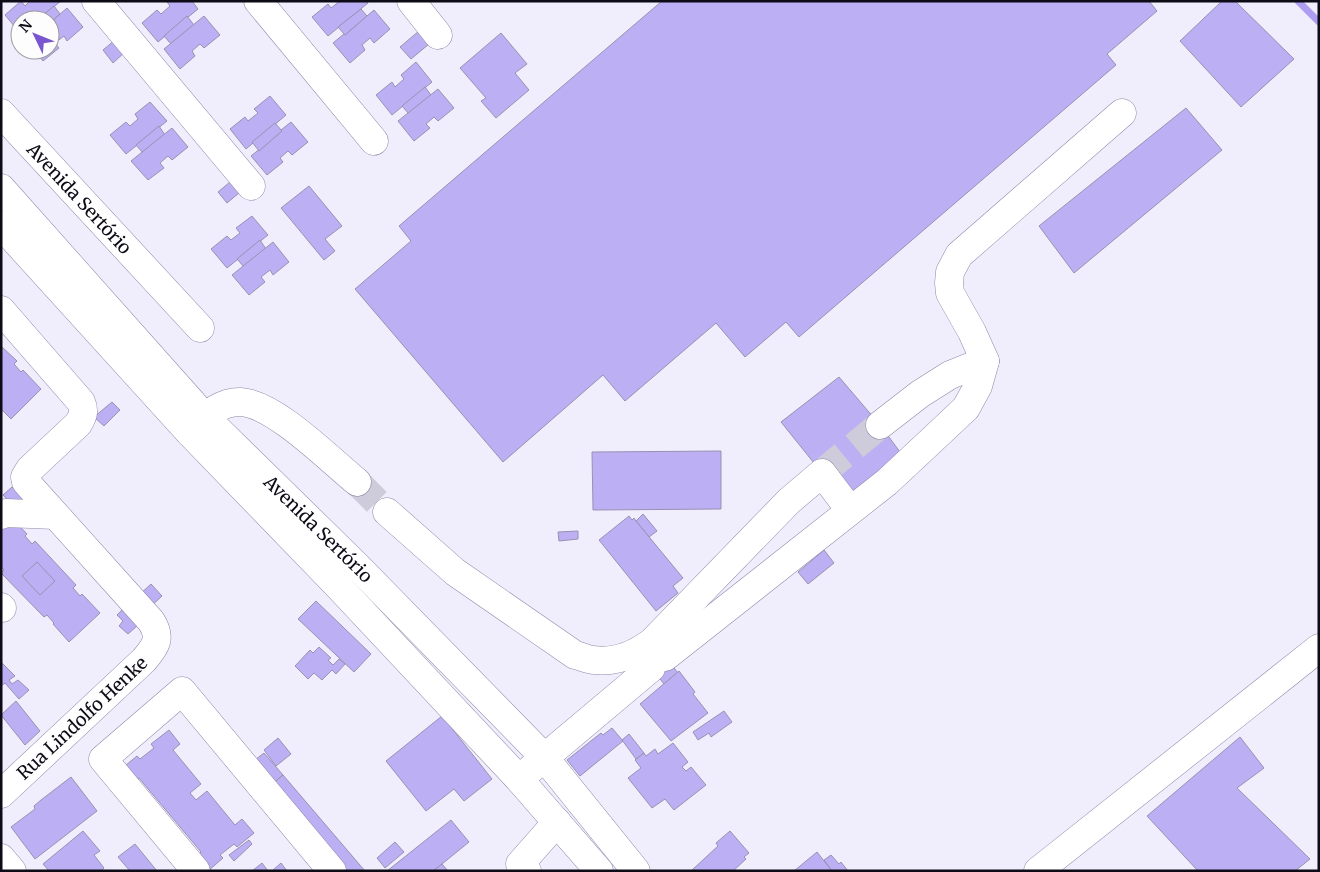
<svg xmlns="http://www.w3.org/2000/svg" width="1320" height="872" font-family="Merriweather,serif">
  <rect width="100%" height="100%" fill="#f0eefc"/>
  <g fill="none" stroke-linecap="round" stroke-linejoin="round">
    <path stroke="#ae9df1" stroke-width="7" d="M 1298,1 L 1319,22"/>
  </g>
  <g fill="#bcaff3" stroke="#9892b2">
    <path d="M 21,1 L 25,6 L 30,1 L 61,1 L 37,20 L 20,20 L 20,33 L 5,15 Z"/>
    <path d="M 168,1 L 192,1 L 198,9 L 158,42 L 142,23 L 157,10 L 161,14 L 170,6 L 167,2 Z"/>
    <path d="M 340,1 L 367,1 L 368,3 L 328,36 L 312,17 L 328,4 L 331,8 Z"/>
    <path d="M 662,1 L 1149,1 L 1157,11 L 1107,54 L 1116,65 L 799,337 L 786,322 L 745,357 L 716,323 L 625,401 L 603,375 L 503,462 L 355,289 L 411,241 L 399,226 Z"/>
    <path d="M 1222,1 L 1235,1 L 1294,59 L 1241,107 L 1180,41 Z"/>
    <path d="M 54,6 L 60,14 L 50,23 L 50,20 L 37,20 Z"/>
    <path d="M 67,8 L 83,27 L 67,41 L 64,36 L 55,43 L 59,48 L 43,61 L 34,50 L 50,50 L 50,23 Z"/>
    <path d="M 361,9 L 367,16 L 345,35 L 338,27 Z"/>
    <path d="M 374,10 L 390,29 L 374,43 L 370,38 L 362,45 L 365,50 L 350,63 L 333,43 L 344,34 L 345,35 Z"/>
    <path d="M 187,16 L 194,25 L 171,44 L 164,36 Z"/>
    <path d="M 204,16 L 220,35 L 204,48 L 200,44 L 192,51 L 195,56 L 180,69 L 164,49 Z"/>
    <path d="M 419,31 L 429,44 L 411,59 L 400,47 Z"/>
    <path d="M 501,33 L 527,64 L 515,73 L 529,90 L 496,118 L 481,101 L 486,98 L 460,68 Z"/>
    <path d="M 115,40 L 125,52 L 113,63 L 103,50 Z"/>
    <path d="M 416,62 L 432,82 L 392,115 L 376,95 L 392,82 L 395,87 L 404,79 L 401,75 Z"/>
    <path d="M 425,87 L 431,95 L 409,114 L 402,106 Z"/>
    <path d="M 438,89 L 454,108 L 438,121 L 434,117 L 426,124 L 430,128 L 414,141 L 398,121 Z"/>
    <path d="M 270,96 L 286,115 L 246,149 L 230,129 L 245,117 L 248,121 L 258,113 L 254,109 Z"/>
    <path d="M 150,102 L 167,121 L 126,154 L 110,135 L 126,122 L 130,126 L 138,119 L 135,114 Z"/>
    <path d="M 1186,108 L 1222,150 L 1074,273 L 1039,226 Z"/>
    <path d="M 291,122 L 308,142 L 292,155 L 288,151 L 280,158 L 283,162 L 267,175 L 251,156 L 282,131 L 281,130 Z"/>
    <path d="M 275,123 L 282,131 L 259,151 L 252,142 Z"/>
    <path d="M 159,126 L 165,135 L 143,153 L 136,145 Z"/>
    <path d="M 172,128 L 188,147 L 172,160 L 168,156 L 160,163 L 164,168 L 148,180 L 131,161 Z"/>
    <path d="M 230,182 L 239,193 L 227,203 L 218,192 Z"/>
    <path d="M 309,186 L 342,226 L 325,239 L 335,251 L 324,260 L 281,208 Z"/>
    <path d="M 252,216 L 268,235 L 227,268 L 211,249 L 227,236 L 231,240 L 240,233 L 236,228 Z"/>
    <path d="M 260,240 L 266,249 L 244,267 L 237,259 Z"/>
    <path d="M 273,242 L 289,262 L 273,275 L 270,270 L 261,277 L 265,282 L 249,295 L 232,275 Z"/>
    <path d="M 1,346 L 17,361 L 14,364 L 21,372 L 23,370 L 41,389 L 11,419 L 1,409 Z"/>
    <path d="M 839,377 L 880,425 L 903,456 L 849,499 L 822,473 L 781,422 Z"/>
    <path d="M 112,402 L 120,410 L 104,426 L 94,417 Z"/>
    <path d="M 721,451 L 721,509 L 593,510 L 592,452 Z"/>
    <path d="M 12,487 L 24,499 L 15,508 L 3,495 Z"/>
    <path d="M 643,514 L 657,531 L 649,537 L 636,521 Z"/>
    <path d="M 10,516 L 27,534 L 25,536 L 32,544 L 35,541 L 76,585 L 73,588 L 80,596 L 82,594 L 100,613 L 69,642 L 53,624 L 54,623 L 47,615 L 44,617 L 1,573 L 4,570 L 1,566 L 1,524 Z"/>
    <path d="M 629,516 L 632,520 L 634,518 L 636,521 L 683,578 L 673,586 L 678,593 L 656,611 L 599,540 Z"/>
    <path d="M 578,531 L 578,539 L 559,541 L 558,532 Z"/>
    <path d="M 824,550 L 834,563 L 808,584 L 798,572 Z"/>
    <path d="M 37,562 L 55,581 L 40,595 L 22,576 Z"/>
    <path d="M 151,584 L 162,596 L 150,607 L 138,596 Z"/>
    <path d="M 316,601 L 371,654 L 354,672 L 298,619 Z"/>
    <path d="M 123,609 L 138,625 L 128,634 L 119,626 L 123,621 L 117,615 Z"/>
    <path d="M 319,647 L 331,658 L 328,660 L 333,665 L 339,659 L 345,664 L 336,674 L 332,670 L 322,680 L 314,673 L 308,679 L 295,666 L 310,650 L 313,653 Z"/>
    <path d="M 657,647 L 678,673 L 664,684 L 643,657 Z"/>
    <path d="M 1,662 L 15,676 L 9,680 L 12,684 L 18,680 L 29,690 L 19,699 L 5,683 L 1,686 Z"/>
    <path d="M 679,671 L 695,692 L 693,694 L 708,713 L 671,741 L 640,704 Z"/>
    <path d="M 16,701 L 40,731 L 25,745 L 1,715 Z"/>
    <path d="M 724,711 L 732,722 L 711,737 L 709,733 L 698,740 L 693,732 Z"/>
    <path d="M 442,716 L 492,779 L 464,801 L 454,789 L 426,811 L 386,761 Z"/>
    <path d="M 612,728 L 623,741 L 580,776 L 567,760 L 601,733 L 603,735 Z"/>
    <path d="M 169,730 L 180,744 L 173,750 L 201,784 L 190,793 L 196,800 L 207,791 L 235,825 L 242,819 L 254,833 L 237,847 L 234,844 L 220,855 L 223,858 L 208,871 L 194,859 L 201,852 L 139,778 L 132,785 L 120,770 L 137,756 L 140,759 L 154,748 L 151,744 Z"/>
    <path d="M 629,734 L 644,753 L 636,759 L 622,740 Z"/>
    <path d="M 1240,737 L 1264,768 L 1237,788 L 1310,859 L 1295,871 L 1198,871 L 1147,816 Z"/>
    <path d="M 278,738 L 291,754 L 276,766 L 264,750 Z"/>
    <path d="M 673,743 L 688,762 L 682,767 L 686,771 L 691,767 L 706,785 L 674,810 L 665,799 L 652,808 L 628,778 L 641,768 L 635,760 L 644,753 L 646,756 L 655,749 L 658,754 Z"/>
    <path d="M 264,753 L 283,775 L 270,786 L 251,763 Z"/>
    <path d="M 283,775 L 365,871 L 342,871 L 270,786 Z"/>
    <path d="M 71,777 L 97,811 L 35,859 L 11,827 L 35,809 L 34,806 L 41,800 Z"/>
    <path d="M 451,820 L 469,842 L 442,864 L 433,871 L 387,871 Z"/>
    <path d="M 83,831 L 100,851 L 94,855 L 104,868 L 101,871 L 49,871 L 43,864 Z"/>
    <path d="M 730,831 L 749,853 L 744,857 L 746,859 L 733,871 L 691,871 L 718,846 L 716,843 Z"/>
    <path d="M 249,840 L 252,844 L 234,861 L 229,855 Z"/>
    <path d="M 395,842 L 404,852 L 385,868 L 377,858 Z"/>
    <path d="M 135,844 L 157,871 L 130,871 L 118,857 Z"/>
    <path d="M 817,852 L 832,871 L 794,871 Z"/>
    <path d="M 831,855 L 839,864 L 841,862 L 848,871 L 832,871 L 824,860 Z"/>
    <path d="M 262,863 L 268,871 L 252,871 Z"/>
    <path d="M 281,863 L 287,871 L 272,871 Z"/>
    <path d="M 442,864 L 448,871 L 433,871 Z"/>
  </g>
  <g fill="none" stroke-linecap="round" stroke-linejoin="round">
    <g stroke="#ceccda" stroke-width="28" stroke-dasharray="28 14" stroke-linecap="butt">
      <path d="M 822,473 L 880,425"/>
      <path d="M 357,482 L 387,512"/>
    </g>
    <g stroke="#8e88a8" stroke-width="29">
      <g id="minor">
        <path d="M 96,1 L 251,186"/>
        <path d="M 258,1 L 374,141"/>
        <path d="M 411,1 L 438,35"/>
        <path id="s1" d="M 1,113 L 200,328"/>
        <path d="M 1,310 L 81,402 C 85,411 83,416 78,424 L 30,469 L 25,477 L 26,482 L 151,621 C 162,638 156,646 144,660 L 1,794"/>
        <path d="M 880,425 L 920,394 L 950,375 L 985,361"/>
        <path d="M 190,433 C 202,418 219,401 241,402 C 275,404 330,460 357,482"/>
        <path d="M 387,512 L 455,572 L 575,655 C 581,656 588,660 594,660 C 615,663 636,654 652,642 L 789,501 L 822,473 L 850,510"/>
        <path d="M 1,515 L 6,513 L 55,515"/>
        <path d="M 1,607 L 2,608"/>
        <path d="M 665,657 L 887,482 L 932,440 L 966,408 L 978,386 L 985,361 L 972,332 L 950,293 L 949,283 L 950,272 L 959,255 L 1122,113"/>
        <path d="M 519,779 L 651,668"/>
        <path d="M 1,858 L 12,871"/>
        <path d="M 196,871 L 103,759 L 182,691 L 332,871"/>
        <path d="M 527,871 L 520,864 L 557,822"/>
        <path d="M 1038,871 L 1319,648"/>
      </g>
    </g>
    <g stroke="#8e88a8" stroke-width="29">
      <g id="major">
        <path id="s2" d="M 1,188 L 204,416 L 359,568 L 544,757 L 636,871"/>
        <path d="M 1,225 L 190,433 L 339,587 L 519,779 L 599,871"/>
      </g>
    </g>
    <use href="#minor" stroke="#fff" stroke-width="28"/>
    <use href="#major" stroke="#fff" stroke-width="28"/>
  </g>
  <g text-anchor="middle" dominant-baseline="central" stroke-width="4.5" stroke-linejoin="round" paint-order="stroke">
    <g font-size="18" fill="#0d0b16" stroke="#fdfdfd">
      <text stroke="none"><textPath href="#s1" startOffset="116">Avenida Sertório</textPath></text>
      <text stroke="none"><textPath href="#s2" startOffset="466">Avenida Sertório</textPath></text>
      <text transform="translate(82 718) rotate(-43)">Rua Lindolfo Henke</text>
    </g>
  </g>
  <rect width="1320" height="872" fill="none" stroke="#0d0b16" stroke-width="5"/>
  <g transform="translate(35 35) rotate(313)"><circle r="24" fill="#fdfdfd" stroke="#9d9ca1"/>
  <path d="M0-4L9 19L0 12L-9 19Z" fill="#7956d0"/>
  <text y="-8" font-size="14" font-weight="bold" text-anchor="middle" fill="#0d0b16">N</text>
  </g>
</svg>
